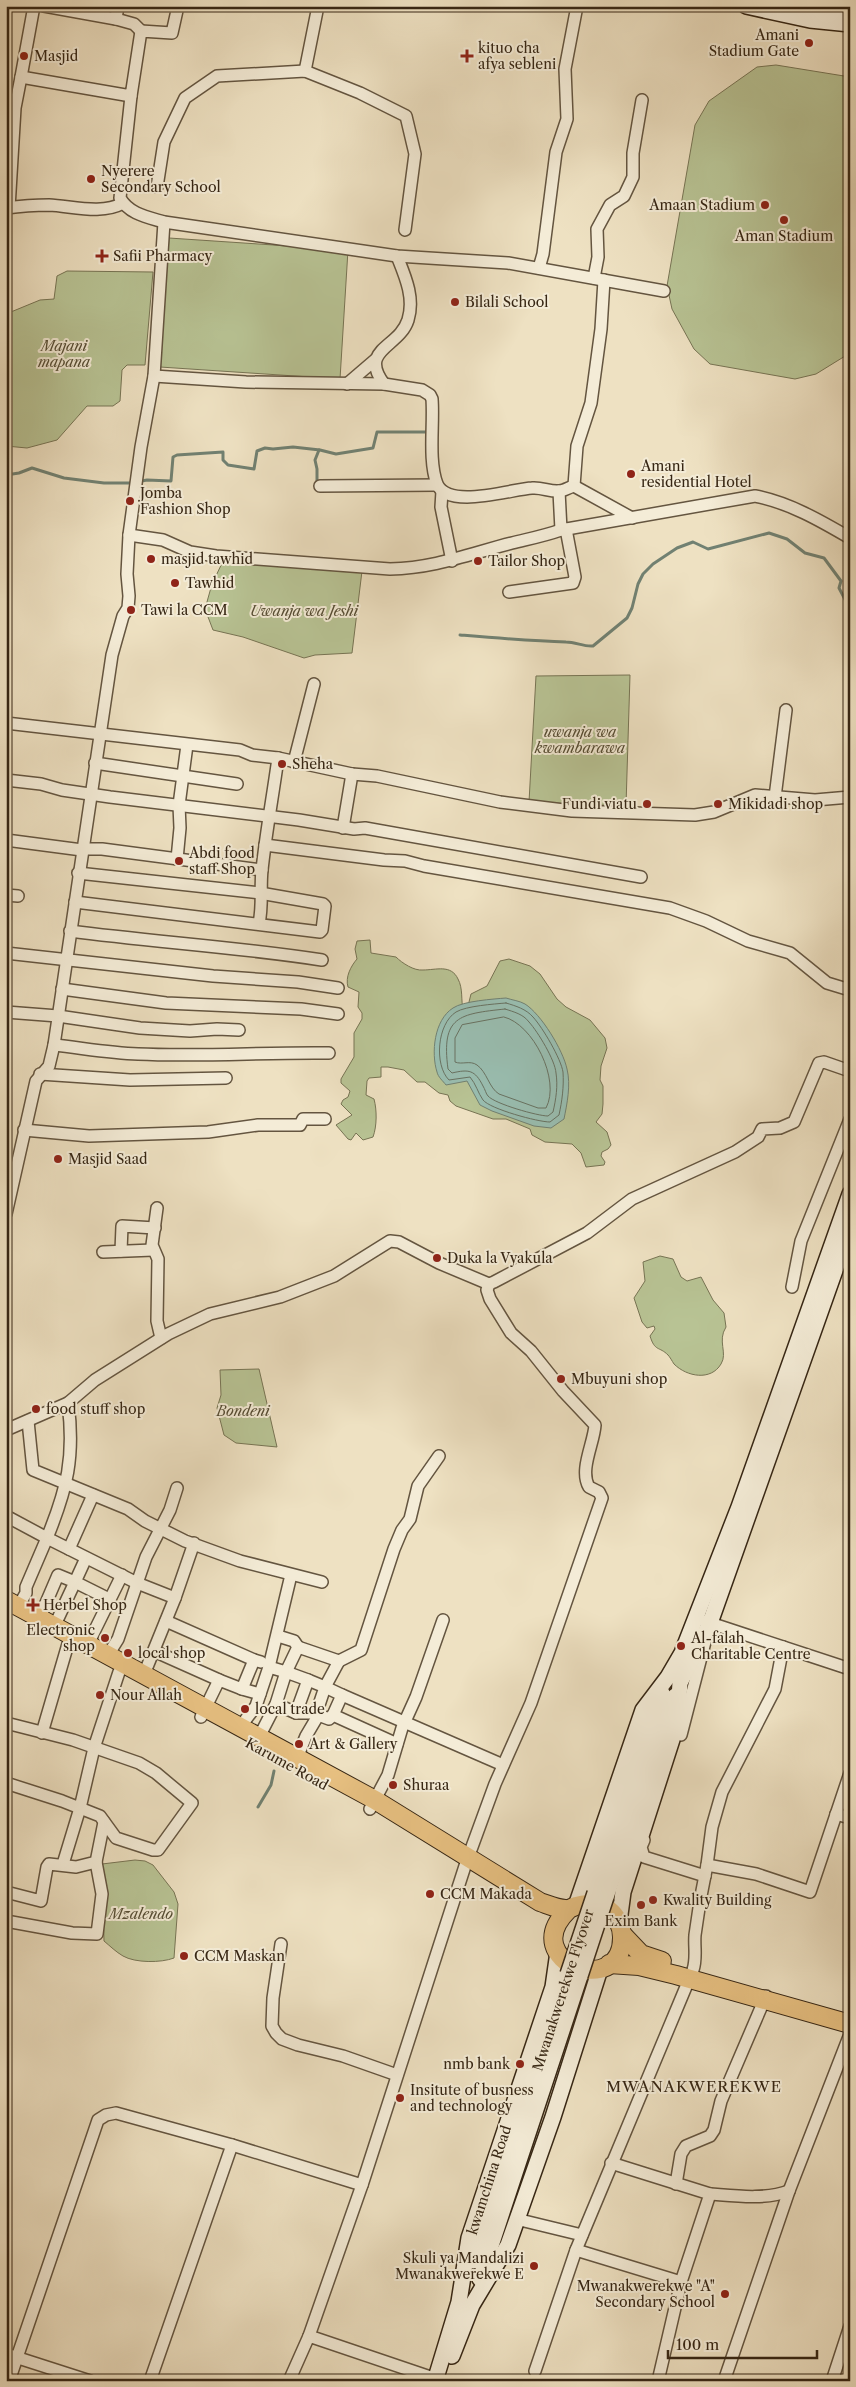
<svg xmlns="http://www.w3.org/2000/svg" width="856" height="2387" font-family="'Libre Caslon Text',serif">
  <rect width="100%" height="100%" fill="#eee1c2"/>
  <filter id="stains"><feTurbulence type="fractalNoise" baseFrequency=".004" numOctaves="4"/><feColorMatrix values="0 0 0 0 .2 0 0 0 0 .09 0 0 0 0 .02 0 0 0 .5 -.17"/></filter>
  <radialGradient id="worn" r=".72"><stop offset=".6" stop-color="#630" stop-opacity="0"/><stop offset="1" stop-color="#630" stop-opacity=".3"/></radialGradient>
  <g fill="#b8c394" stroke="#777454">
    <path d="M 776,65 L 844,76 L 850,79 L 850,353 L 816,374 L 795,379 L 710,364 L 694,349 L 672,309 L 667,286 L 695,125 L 709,101 L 757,67 Z"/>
    <path d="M 169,238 L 348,250 L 340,379 L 160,367 Z"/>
    <path d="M 67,271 L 153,272 L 145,365 L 127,365 L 122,370 L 120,401 L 113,406 L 87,406 L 57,440 L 27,448 L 6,446 L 6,314 L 40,300 L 54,299 L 57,276 Z"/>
    <path d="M 225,557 L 362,571 L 352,653 L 315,655 L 304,658 L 243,637 L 213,630 L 205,609 L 212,584 Z"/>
    <path d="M 630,675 L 626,806 L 529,802 L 536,676 Z"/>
    <path d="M 370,940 L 371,953 L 396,957 C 402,963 414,971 423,970 C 436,970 451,964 458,979 C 463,988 461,1000 463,1010 L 467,1010 L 471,994 L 487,986 L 500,961 L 509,959 L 530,966 L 540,974 L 557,999 L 566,1007 L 590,1020 L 605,1038 L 607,1048 L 601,1066 L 600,1080 L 603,1086 L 603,1104 L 602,1114 L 596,1122 L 607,1132 L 611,1145 L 608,1149 L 602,1152 L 601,1156 L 605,1162 L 604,1165 L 586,1167 L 581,1153 L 572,1144 L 545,1142 L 532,1135 L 530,1129 L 506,1119 L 493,1119 L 456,1106 L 450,1101 L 448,1095 L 439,1093 L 425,1082 L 417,1082 L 404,1070 L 388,1067 L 381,1067 L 381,1077 L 369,1078 L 367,1081 L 366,1095 L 374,1099 C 377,1110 377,1126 373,1137 L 363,1140 L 356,1133 L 351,1140 L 348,1139 L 336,1125 L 352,1115 L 341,1104 L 343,1100 L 348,1097 L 350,1091 L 341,1083 L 341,1079 L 354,1057 L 354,1033 L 362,1019 L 362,1013 L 358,1007 L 359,992 L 348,987 C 345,977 351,966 357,959 L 355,949 L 357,941 Z"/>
    <path d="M 660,1256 L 673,1259 L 681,1277 L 687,1281 L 701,1277 L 713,1300 L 724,1313 L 726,1327 C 717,1341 728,1353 721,1364 C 711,1381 687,1377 674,1364 C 672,1361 670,1357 668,1355 C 659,1346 655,1352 650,1336 L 655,1329 L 654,1326 L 647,1328 L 642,1322 L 634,1298 L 645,1281 L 643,1262 Z"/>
    <path d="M 259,1369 L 277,1447 L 236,1443 L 224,1435 L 217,1408 L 221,1395 L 220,1370 Z"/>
    <path d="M 135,1860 L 145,1861 L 153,1865 L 174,1892 L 178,1904 L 174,1958 C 161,1963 135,1963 123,1956 C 116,1952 110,1946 104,1941 L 102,1864 Z"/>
  </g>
  <path fill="#99beb1" stroke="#718172" d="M 506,998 C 512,1000 520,1001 525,1004 C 541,1014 563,1050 567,1069 C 571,1085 567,1104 564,1119 L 551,1128 L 534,1126 L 492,1111 L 480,1105 L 467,1081 L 446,1085 C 443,1081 438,1077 437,1072 C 431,1053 434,1020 453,1008 C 463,1001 494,999 506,998 Z"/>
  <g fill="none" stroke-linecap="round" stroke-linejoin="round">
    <g stroke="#687262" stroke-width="1">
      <path d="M 506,1003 C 516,1006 526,1009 533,1017 C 543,1028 561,1059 563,1072 C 564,1087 562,1101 559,1115 L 550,1122 C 538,1122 490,1109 483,1100 C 478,1093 476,1084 470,1077 L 449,1080 C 434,1065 437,1024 456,1012 C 466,1006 494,1004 506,1003 Z"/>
      <path d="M 505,1009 C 514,1012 523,1014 529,1022 C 538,1032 555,1060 556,1073 C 558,1086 556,1099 553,1112 L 548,1116 C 538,1116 495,1104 488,1096 C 486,1094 485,1089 483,1086 C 475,1070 469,1069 452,1073 L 448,1069 C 441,1016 459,1014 505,1009 Z"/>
      <path d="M 504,1017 C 533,1024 561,1080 546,1108 L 538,1108 L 499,1094 C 489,1088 487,1072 477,1065 C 470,1060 462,1065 455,1062 L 455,1038 L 462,1025 Z"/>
    </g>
    <g stroke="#718172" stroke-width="3">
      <path d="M 6,475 L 19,473 L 32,468 L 64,478 L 104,483 L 131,483 L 147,480 L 171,481 L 173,457 L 177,455 L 223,452 L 223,460 L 228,465 L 254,469 L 257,451 L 265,448 L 273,449 L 293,447 L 320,450 L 336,454 L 373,448 L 377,432 L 427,432"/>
      <path d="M 317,485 L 317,469 L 315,460 L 319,450"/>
      <path d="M 460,635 C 496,638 531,641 566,642 C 576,642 584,647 593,646 L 627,618 L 632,608 L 638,584 L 643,574 L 653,564 L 677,548 L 693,542 L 708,549 L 769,533 L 787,539 L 805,553 L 824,558 L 841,581 L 839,588 L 850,609"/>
      <path d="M 258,1807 L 271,1785 L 274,1771"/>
    </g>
    <g stroke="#645540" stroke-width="14">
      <g id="minor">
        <path d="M 34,6 L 21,77 L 131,96 L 141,31 L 172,33 L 178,6"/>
        <path d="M 44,6 L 116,19 L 118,6"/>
        <path d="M 116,19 L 134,24 L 141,31"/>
        <path d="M 305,71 L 318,6"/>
        <path d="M 131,96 L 120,198 C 129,214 147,217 164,222 L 397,256 L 508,263 L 664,291"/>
        <path d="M 157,187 L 164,142 L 185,98 L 217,76 L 305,71 L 360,93 L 406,116 L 415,154 L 405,230"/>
        <path d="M 6,208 C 21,206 35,205 49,205 C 72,206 102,215 123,203"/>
        <path d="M 9,208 L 15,108 L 21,77"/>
        <path d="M 539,268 L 543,254 L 556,152 L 567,119 L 565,69 L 577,6"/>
        <path d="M 594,278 L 598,257 L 597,229 L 610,205 L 624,196 L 633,177 L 633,153 L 642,100"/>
        <path d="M 604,280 L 601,329 L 591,403 L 577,446 L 574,486 L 632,518"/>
        <path d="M 154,376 L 246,382 L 384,384 L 422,390 L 430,395 L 432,399 C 434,424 428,460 437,484 C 448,510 512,489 532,488 C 542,487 550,492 559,491 C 564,491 569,487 574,486"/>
        <path d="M 347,384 L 375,360"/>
        <path d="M 384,384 C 358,349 399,348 408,320 C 415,298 405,276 397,256"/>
        <path d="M 320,486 L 437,485"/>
        <path d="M 442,491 L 441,507 L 452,561"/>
        <path d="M 559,491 L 561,530"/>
        <path d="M 129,535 L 163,540 L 190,552 L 216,556 L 390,569 C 435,568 469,554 512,543 C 528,539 544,536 561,530 L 755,496 C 788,502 821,521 850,538"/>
        <path d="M 509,592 L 573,583 L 575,577 L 566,529"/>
        <path d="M 6,723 L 240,750 L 252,755 L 278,758 L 352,774 L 377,776 L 500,802 L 572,811 L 695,815 L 714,812 L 755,795 L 815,800 L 850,797"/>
        <path d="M 294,762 L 314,684"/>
        <path d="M 95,763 L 237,784"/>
        <path d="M 6,780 L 41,784 L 62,790 L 110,797 L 299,820 L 354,829 L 365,828 L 641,877"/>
        <path d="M 775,797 L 786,710"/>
        <path d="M 343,828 L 352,774"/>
        <path d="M 6,840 L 82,850"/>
        <path d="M 265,845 L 384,860 L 405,861 L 424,866 L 670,908 L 706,921 L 748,941 L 790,953 L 827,983 L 850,990"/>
        <path d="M 82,849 L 102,849 L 262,870"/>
        <path d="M 177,859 L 180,828 L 179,805 L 187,745"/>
        <path d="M 6,895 L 18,896"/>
        <path d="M 75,902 L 320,932 L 322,930 L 325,906 L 323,904 L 260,893 L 78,873"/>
        <path d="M 259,923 C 263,906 260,888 262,870 C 266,832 273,795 278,758"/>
        <path d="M 70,931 C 154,942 238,947 322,960"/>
        <path d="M 6,953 L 213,976 L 298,982 L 338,988"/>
        <path d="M 62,989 L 166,1003 L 301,1009 L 338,1014"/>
        <path d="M 6,1012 L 58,1016 L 140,1028 L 190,1031 L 217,1029 L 239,1030"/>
        <path d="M 54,1045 C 82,1048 110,1053 138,1054 C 202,1057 265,1052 329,1053"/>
        <path d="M 40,1074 L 130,1080 L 226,1078"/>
        <path d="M 24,1130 L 89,1136 L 208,1132 L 258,1125 L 300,1125 L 303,1119 L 325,1119"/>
        <path d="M 157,1208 L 152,1245 L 158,1259 L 157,1321 L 161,1338"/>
        <path d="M 6,1214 L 36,1081 L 49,1066 L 54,1045 L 112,655 L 123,616 L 128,608 L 129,596 L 127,574 L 129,535 L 141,447 L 154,376 L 164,222"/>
        <path d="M 121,1251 L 122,1226 L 155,1228"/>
        <path d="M 103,1252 L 153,1250"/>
        <path d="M 792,1287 L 801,1241 L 850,1119"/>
        <path d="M 68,1403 C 75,1457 67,1489 47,1538 L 69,1549"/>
        <path d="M 28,1421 L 33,1470 L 128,1509 L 145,1521 L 185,1541 L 240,1561 L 322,1582"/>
        <path d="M 6,1430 L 68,1403 L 95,1380 L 168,1334 L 210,1314 L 280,1297 L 334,1276 L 390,1241 L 399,1242 L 439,1263 L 489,1284 L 494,1282 L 587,1233 L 632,1199 L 735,1152 L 758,1137 L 762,1129 L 780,1128 L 794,1122 L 819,1063 L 824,1062 L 850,1071"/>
        <path d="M 93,1495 L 69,1549 L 137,1583 L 175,1598 L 147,1667 L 142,1673"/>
        <path d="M 6,1516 L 47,1538 L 26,1587 L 26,1593 L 18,1607"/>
        <path d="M 86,1558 L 75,1582 L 109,1599"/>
        <path d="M 175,1598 L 194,1543"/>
        <path d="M 40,1617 L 58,1575 L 75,1582 L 54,1627"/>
        <path d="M 166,1621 L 254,1660"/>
        <path d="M 704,1621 L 850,1669"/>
        <path d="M 88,1644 L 122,1575"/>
        <path d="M 298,1647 L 339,1661 L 325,1687 L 342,1695 L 333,1715"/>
        <path d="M 783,1647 L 775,1689 L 722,1792 L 712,1827 L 707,1865 L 756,1874 L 810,1892 L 850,1773"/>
        <path d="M 154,1651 L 219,1680"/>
        <path d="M 108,1655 L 118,1639 L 146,1557 L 170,1510 L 177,1488"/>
        <path d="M 339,1661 L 361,1650 L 394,1549 L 402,1530 L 410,1519 L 418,1486 L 439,1456"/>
        <path d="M 269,1667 L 286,1672 L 298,1647 L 294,1641 L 278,1636"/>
        <path d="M 308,1680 L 325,1687 L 316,1714"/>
        <path d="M 260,1694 L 242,1689 L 254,1660 L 261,1662"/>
        <path d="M 342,1695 L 503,1765"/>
        <path d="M 276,1704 L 296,1713 L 313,1713 L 329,1719 L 333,1715 L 397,1744"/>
        <path d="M 201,1717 L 219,1680 L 242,1689"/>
        <path d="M 6,1723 L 73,1740 L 139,1763 L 156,1773 L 192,1803 L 158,1850 L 153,1850 L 116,1838 L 100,1816 L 62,1801 L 6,1783"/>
        <path d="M 240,1727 L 256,1706 L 269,1667 L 291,1575"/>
        <path d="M 42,1733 L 68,1644"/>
        <path d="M 681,1735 L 705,1642"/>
        <path d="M 259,1737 L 276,1704 L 286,1672 L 308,1680 L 296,1713"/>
        <path d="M 297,1758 L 306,1736 L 319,1714"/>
        <path d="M 370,1809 L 388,1775 L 402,1728 L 416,1697 L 443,1620"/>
        <path d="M 836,1814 L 850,1818"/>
        <path d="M 644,1840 L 641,1847 L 644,1857 L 705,1876"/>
        <path d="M 63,1864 L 80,1808 L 94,1748 L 119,1672"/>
        <path d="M 6,1892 L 41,1901 L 47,1867 L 49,1864 L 76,1867 L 96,1862 L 104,1822"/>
        <path d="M 6,1921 L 72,1933 L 97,1934 L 102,1894 L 96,1862"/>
        <path d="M 281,1944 L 273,1998 L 272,2026 L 276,2033 L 282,2039 L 298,2045 L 343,2056 L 397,2075"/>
        <path d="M 232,2145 L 362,2185"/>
        <path d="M 611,2163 L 710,2194 L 681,2282 L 658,2381"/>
        <path d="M 676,2184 L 681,2154 L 686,2146 L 710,2136 L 714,2130 L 721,2101 L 766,1996"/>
        <path d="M 710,2194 C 736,2196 764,2200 789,2191"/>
        <path d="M 516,2219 L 582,2235"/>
        <path d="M 576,2250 L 681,2282"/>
        <path d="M 309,2336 L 362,2185 L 465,1866 L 495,1784 L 531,1703 L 602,1498 L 599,1492 L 589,1487 C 579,1470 594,1443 595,1425 L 563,1391 L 531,1351 L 511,1333 L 490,1299 L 487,1290 L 489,1284"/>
        <path d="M 6,2354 L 90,2381"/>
        <path d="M 535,2371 L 576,2250 L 693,1970 C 697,1958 694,1947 695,1935 C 698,1911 702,1888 707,1865"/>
        <path d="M 9,2381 L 98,2120 L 106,2115 L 116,2113 L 232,2145 L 150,2381"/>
        <path d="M 289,2381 L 309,2336 L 442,2381"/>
        <path d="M 724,2381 L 789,2191 L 850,2034"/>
        <path d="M 832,2381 L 850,2326"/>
      </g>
    </g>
    <g stroke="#362614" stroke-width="18">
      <g id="secondary">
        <path d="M 746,6 L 810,20 L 850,24"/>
        <path d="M 804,6 L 850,13"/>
        <path d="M 595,1893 L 662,1693"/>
        <path d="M 606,1897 L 675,1696"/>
        <path d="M 576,1906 L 643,1710 L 668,1677 L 682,1653 L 739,1507 L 850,1194"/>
        <path d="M 619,1922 L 623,1892 L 677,1724 L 680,1683 L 710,1623 L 850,1228"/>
        <path d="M 473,2261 L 568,1974"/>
        <path d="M 480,2279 L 580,1976"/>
        <path d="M 452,2356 L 472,2305 L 508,2245 L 553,2117 L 600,1969"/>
        <path d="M 435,2381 L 459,2302 L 469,2238 L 553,1987 L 558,1952"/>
      </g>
    </g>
    <g stroke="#362614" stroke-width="20">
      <g id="primary">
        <path d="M 6,1600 L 375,1800 L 540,1902 C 549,1905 557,1909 566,1909 C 570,1910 572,1907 576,1906 C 588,1902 599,1904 609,1910 C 617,1916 622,1927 622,1937 C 623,2000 515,1962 568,1910"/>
        <path d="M 622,1934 L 641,1954 L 662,1961"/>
        <path d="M 609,1964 L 639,1966 L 676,1975 L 850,2024"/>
      </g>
    </g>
    <use href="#minor" stroke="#f4ecd7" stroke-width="11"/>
    <use href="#secondary" stroke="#f4ecd7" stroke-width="15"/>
    <use href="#primary" stroke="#e7c081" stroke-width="18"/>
    <g stroke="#362614" stroke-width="18" stroke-linecap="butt">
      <g id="secondary-bridge">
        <path d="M 568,1974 L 595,1893"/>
        <path d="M 580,1976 L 606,1897"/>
      </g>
    </g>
    <use href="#secondary-bridge" stroke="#f4ecd7" stroke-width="15"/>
  </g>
  <g fill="#8f2418" stroke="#f4ecd7" stroke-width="2">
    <circle cx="809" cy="43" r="5"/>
    <circle cx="24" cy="56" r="5"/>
    <path d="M464.5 48.5h5v5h5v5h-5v5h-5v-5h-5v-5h5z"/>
    <circle cx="91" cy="179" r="5"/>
    <circle cx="765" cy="205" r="5"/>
    <circle cx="784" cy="220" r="5"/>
    <path d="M99.5 248.5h5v5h5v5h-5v5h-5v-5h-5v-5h5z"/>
    <circle cx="455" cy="302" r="5"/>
    <circle cx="631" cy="474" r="5"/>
    <circle cx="130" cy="501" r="5"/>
    <circle cx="151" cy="559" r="5"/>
    <circle cx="478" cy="561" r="5"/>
    <circle cx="175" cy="583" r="5"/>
    <circle cx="131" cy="610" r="5"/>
    <circle cx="282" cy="764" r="5"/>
    <circle cx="647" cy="804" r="5"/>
    <circle cx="718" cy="804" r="5"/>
    <circle cx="179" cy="861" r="5"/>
    <circle cx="58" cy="1159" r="5"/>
    <circle cx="437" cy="1258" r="5"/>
    <circle cx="561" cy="1379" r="5"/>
    <circle cx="36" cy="1409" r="5"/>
    <path d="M30.5 1597.5h5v5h5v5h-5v5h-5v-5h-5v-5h5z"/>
    <circle cx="105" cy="1638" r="5"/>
    <circle cx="681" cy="1646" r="5"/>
    <circle cx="128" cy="1653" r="5"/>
    <circle cx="100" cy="1695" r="5"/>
    <circle cx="245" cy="1709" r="5"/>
    <circle cx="299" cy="1744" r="5"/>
    <circle cx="393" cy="1785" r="5"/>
    <circle cx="430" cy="1894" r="5"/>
    <circle cx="653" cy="1900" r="5"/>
    <circle cx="641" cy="1905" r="5"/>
    <circle cx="184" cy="1956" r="5"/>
    <circle cx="520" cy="2064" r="5"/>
    <circle cx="400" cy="2098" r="5"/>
    <circle cx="534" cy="2266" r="5"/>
    <circle cx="725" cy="2294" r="5"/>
  </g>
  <g text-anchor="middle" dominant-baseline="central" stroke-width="4" stroke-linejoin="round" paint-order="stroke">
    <g font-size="14" fill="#362614" stroke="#f4ecd7" text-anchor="start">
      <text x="799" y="35" text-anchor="end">Amani<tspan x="799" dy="16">Stadium Gate</tspan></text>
      <text x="478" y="48">kituo cha<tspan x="478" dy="16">afya sebleni</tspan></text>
      <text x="34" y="56">Masjid</text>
      <text x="101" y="171">Nyerere<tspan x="101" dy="16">Secondary School</tspan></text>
      <text x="755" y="205" text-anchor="end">Amaan Stadium</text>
      <text x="784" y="236" text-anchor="middle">Aman Stadium</text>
      <text x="113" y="256">Safii Pharmacy</text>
      <text x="465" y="302">Bilali School</text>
      <text x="641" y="466">Amani<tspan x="641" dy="16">residential Hotel</tspan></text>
      <text x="140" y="493">Jomba<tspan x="140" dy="16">Fashion Shop</tspan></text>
      <text x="161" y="559">masjid tawhid</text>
      <text x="488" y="561">Tailor Shop</text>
      <text x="185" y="583">Tawhid</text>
      <text x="141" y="610">Tawi la CCM</text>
      <text x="292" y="764">Sheha</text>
      <text x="637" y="804" text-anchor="end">Fundi viatu</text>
      <text x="728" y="804">Mikidadi shop</text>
      <text x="189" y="853">Abdi food<tspan x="189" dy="16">staff Shop</tspan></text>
      <text x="68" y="1159">Masjid Saad</text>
      <text x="447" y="1258">Duka la Vyakula</text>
      <text x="571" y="1379">Mbuyuni shop</text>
      <text x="46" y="1409">food stuff shop</text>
      <text x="43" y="1605">Herbel Shop</text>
      <text x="95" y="1630" text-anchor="end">Electronic<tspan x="95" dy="16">shop</tspan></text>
      <text x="691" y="1638">Al-falah<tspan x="691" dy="16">Charitable Centre</tspan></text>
      <text x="138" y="1653">local shop</text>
      <text x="110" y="1695">Nour Allah</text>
      <text x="255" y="1709">local trade</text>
      <text x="309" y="1744">Art &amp; Gallery</text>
      <text x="403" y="1785">Shuraa</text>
      <text x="440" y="1894">CCM Makada</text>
      <text x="663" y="1900">Kwality Building</text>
      <text x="641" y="1921" text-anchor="middle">Exim Bank</text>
      <text x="194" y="1956">CCM Maskan</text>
      <text x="510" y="2064" text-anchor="end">nmb bank</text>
      <text x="410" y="2090">Insitute of busness<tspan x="410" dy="16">and technology</tspan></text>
      <text x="524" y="2258" text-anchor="end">Skuli ya Mandalizi<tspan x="524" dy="16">Mwanakwerekwe E</tspan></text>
      <text x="715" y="2286" text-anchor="end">Mwanakwerekwe "A"<tspan x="715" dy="16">Secondary School</tspan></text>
    </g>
    <g font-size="14" font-style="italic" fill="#564d34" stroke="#f4ecd7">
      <text x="64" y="346">Majani<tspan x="64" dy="16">mapana</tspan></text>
      <text x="304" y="611">Uwanja wa Jeshi</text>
      <text x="580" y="732">uwanja wa<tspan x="580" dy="16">kwambarawa</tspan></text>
      <text x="243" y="1411">Bondeni</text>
      <text x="141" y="1914">Mzalendo</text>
    </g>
    <g font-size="14" fill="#362614" stroke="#f4ecd7">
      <text transform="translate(287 1764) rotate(29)">Karume Road</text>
      <text transform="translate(563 1990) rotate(-72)">Mwanakwerekwe Flyover</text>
      <text transform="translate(489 2180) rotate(-72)">kwamchina Road</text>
    </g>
    <g font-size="15" letter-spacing="1" fill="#362614" stroke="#f4ecd7">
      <text x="694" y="2086">MWANAKWEREKWE</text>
    </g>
  </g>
  <rect width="856" height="2387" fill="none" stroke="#eee1c2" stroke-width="25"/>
  <rect x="8" y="8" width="841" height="2372" fill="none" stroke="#362614" stroke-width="2.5"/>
  <rect x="12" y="12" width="831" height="2362" fill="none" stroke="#362614"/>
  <path d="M668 2350v8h149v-8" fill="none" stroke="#362614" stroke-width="2.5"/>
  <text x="676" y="2350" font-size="15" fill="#362614" stroke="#f4ecd7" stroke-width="4" paint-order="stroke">100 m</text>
  <rect width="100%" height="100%" filter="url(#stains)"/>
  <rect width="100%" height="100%" fill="url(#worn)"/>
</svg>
